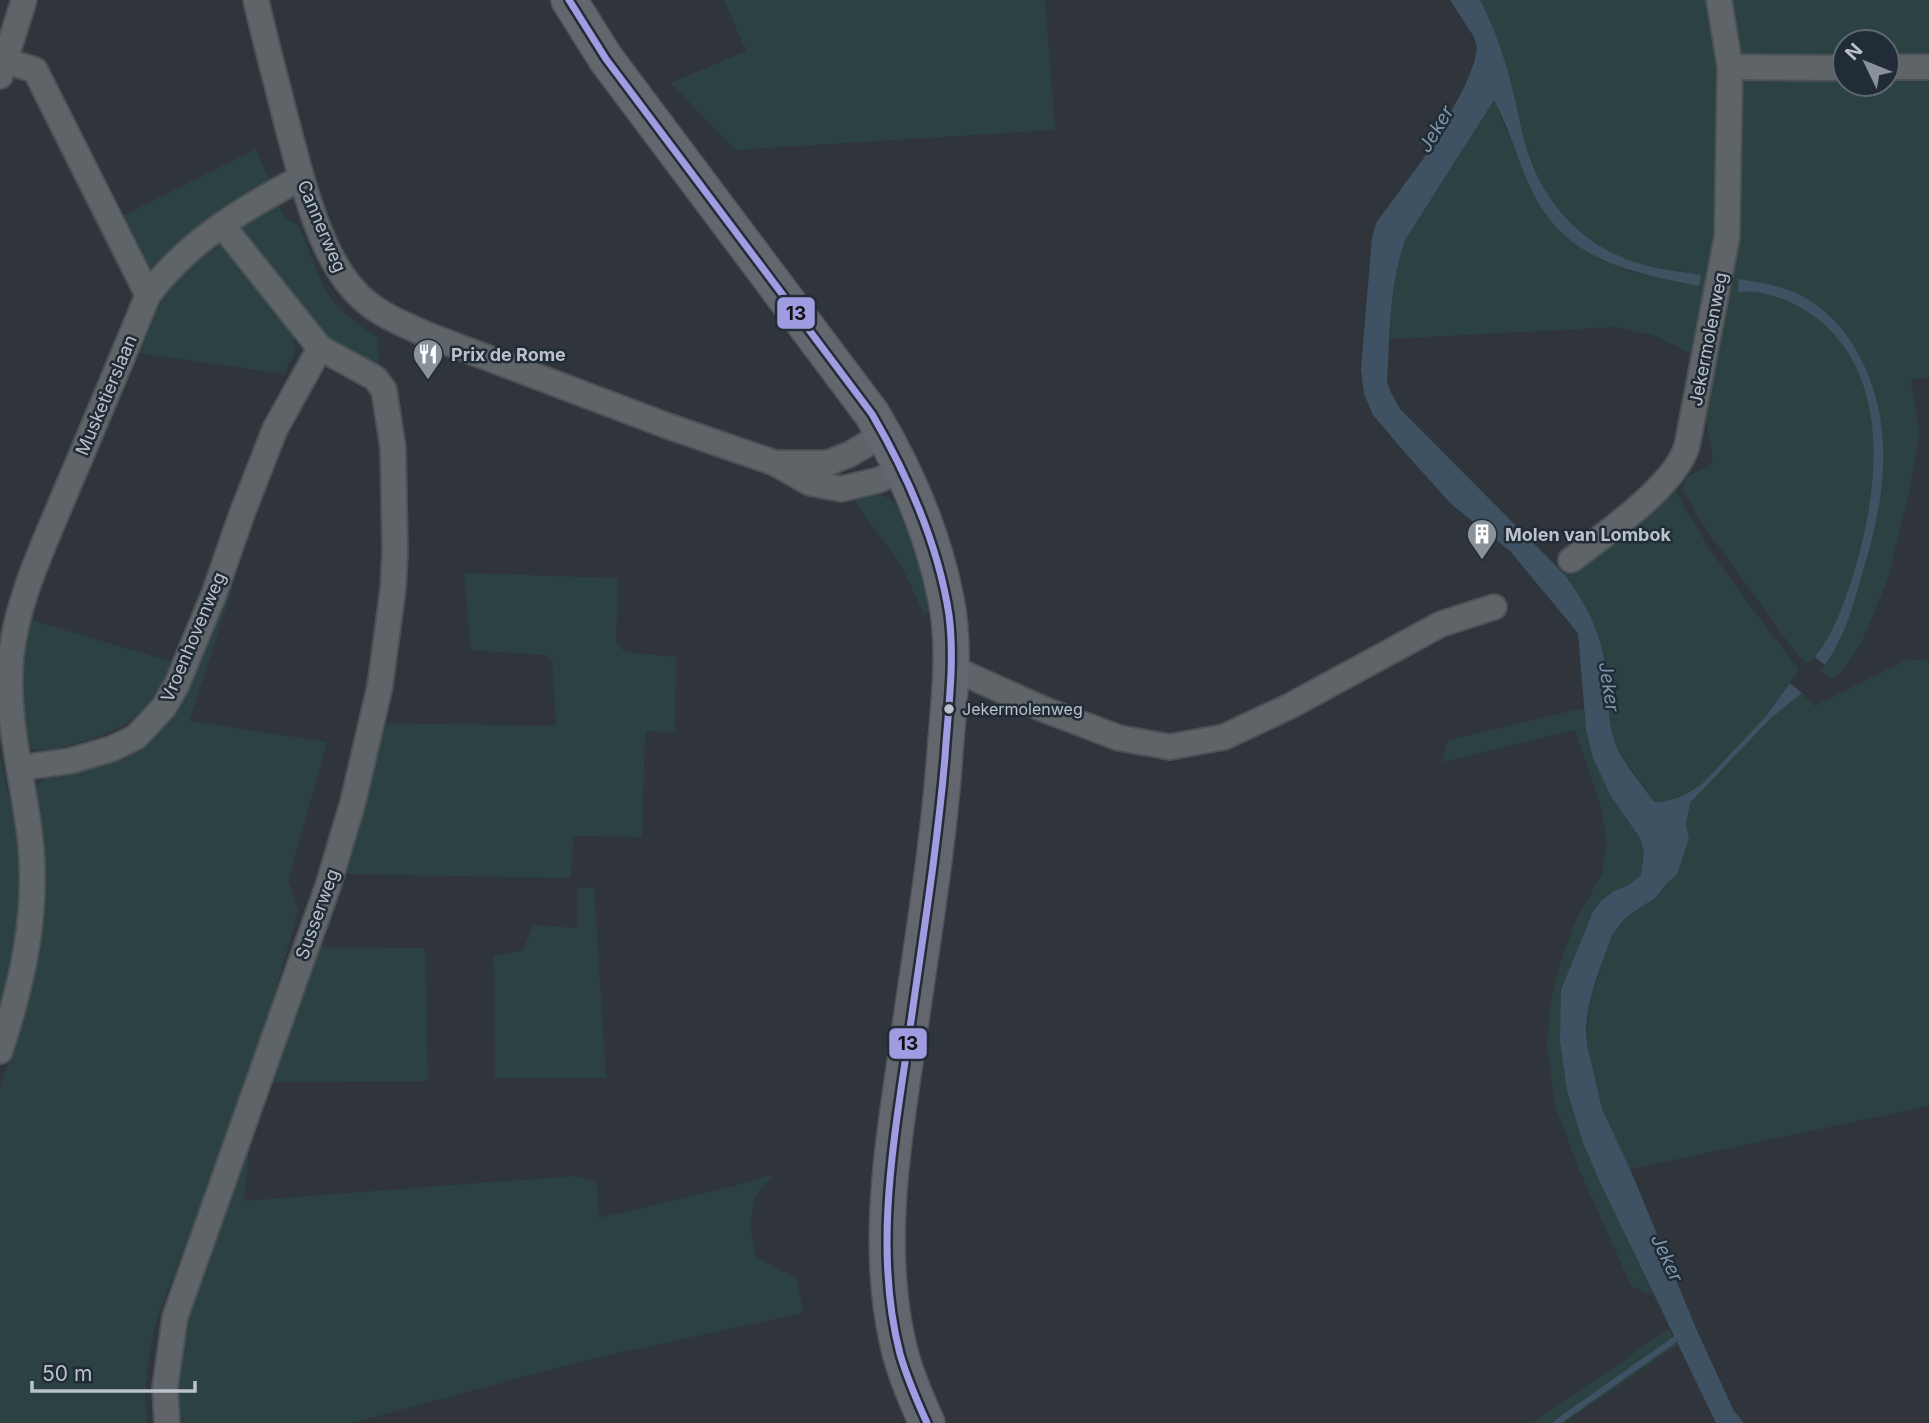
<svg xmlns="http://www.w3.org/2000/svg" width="1929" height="1423" font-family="Inter,sans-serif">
  <rect width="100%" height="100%" fill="#2f353b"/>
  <g fill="#2c4242">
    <path d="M 724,0 L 1045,0 L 1055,130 L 735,150 L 671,83 L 746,51 Z"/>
    <path d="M 1480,0 L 1715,0 L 1723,82 L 1723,202 L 1698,357 L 1653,335 L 1616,327 L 1390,339 C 1391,305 1394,272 1405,239 L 1494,99 L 1533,193 L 1600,259 L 1631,272 L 1699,285 L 1700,275 C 1678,270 1653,269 1632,261 C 1508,217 1529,97 1480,0 Z"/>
    <path d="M 1726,0 L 1929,0 L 1929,61 L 1887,61 L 1887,42 L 1845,42 L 1845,62 L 1749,58 L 1739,50 Z"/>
    <path d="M 1845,74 L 1845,84 L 1887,84 L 1887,74 L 1929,75 L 1929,378 L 1911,379 L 1919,433 L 1917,449 L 1908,497 L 1888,579 L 1861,644 L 1845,668 L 1832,679 L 1819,671 L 1825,665 L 1815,658 L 1806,664 L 1793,649 L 1699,519 L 1683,489 L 1689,475 L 1708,467 L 1713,461 L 1703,402 L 1739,84 L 1744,79 Z"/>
    <path d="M 256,149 L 285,220 C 303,220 307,249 313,263 C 331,305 340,312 377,337 L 379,369 L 332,344 L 312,326 L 293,340 L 295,352 L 284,374 L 140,353 L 162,295 L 116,219 Z"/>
    <path d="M 1672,483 C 1705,551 1754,610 1799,670 L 1766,716 L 1703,783 C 1689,794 1672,802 1654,802 L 1615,745 L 1607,710 L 1606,673 L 1564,574 L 1610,539 Z"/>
    <path d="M 874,494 C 913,494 924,579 932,610 L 924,614 L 900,563 L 862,512 L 855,499 Z"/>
    <path d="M 464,573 L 618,578 L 616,643 L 625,652 L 676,657 L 675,732 L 645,731 L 642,837 L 573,836 L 571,878 L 346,874 L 336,876 L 378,723 L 556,726 L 552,661 L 545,655 L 471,650 Z"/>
    <path d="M 230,576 L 233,587 L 189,721 L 327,742 L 288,881 L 298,911 L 258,1053 L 231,1130 L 156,1321 L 148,1361 L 145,1400 L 147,1423 L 0,1423 L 0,1089 L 28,1003 L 34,975 L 34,792 L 42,780 L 48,775 L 124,754 Z"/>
    <path d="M 31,620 L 172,662 C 148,720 121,732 63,747 C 55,749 40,754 32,748 C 15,732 25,642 31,620 Z"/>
    <path d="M 1908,659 L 1929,661 L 1929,1106 L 1630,1169 L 1601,1109 L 1587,1045 L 1588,1008 L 1604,956 L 1612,935 L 1626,917 L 1655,898 L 1667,883 L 1677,875 L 1689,838 L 1686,825 L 1690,803 L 1771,718 L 1802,693 L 1814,706 Z"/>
    <path d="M 1584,708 L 1586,729 L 1628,819 L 1640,838 L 1644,851 L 1641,875 L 1629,885 L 1614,891 L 1567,1090 L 1582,1140 L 1653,1295 L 1632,1287 L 1580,1172 L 1555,1105 L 1547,1044 L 1551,1001 L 1561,961 L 1575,922 L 1602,874 L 1607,842 L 1601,807 L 1575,730 L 1442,762 L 1448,740 Z"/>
    <path d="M 0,753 C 5,782 13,810 16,839 C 22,896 17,951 0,1006 Z"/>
    <path d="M 577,887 L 594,888 L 606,1078 L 495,1078 L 494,956 L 523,950 L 533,925 L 577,928 Z"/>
    <path d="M 311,947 L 425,948 L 428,1081 L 265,1082 Z"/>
    <path d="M 252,1119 L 244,1201 L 574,1176 L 597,1182 L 599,1218 L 734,1186 L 774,1174 L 755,1197 L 750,1228 L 756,1257 L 797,1279 L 803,1313 L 590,1359 L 352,1423 L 175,1423 L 178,1336 Z"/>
    <path d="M 1669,1329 L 1677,1345 L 1564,1423 L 1533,1423 Z"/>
  </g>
  <g fill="#3e5264">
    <path d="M 1450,0 L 1480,0 C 1493,25 1503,53 1510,80 C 1516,101 1519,122 1525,143 C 1541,199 1577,242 1632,261 C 1653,269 1678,271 1701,275 L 1699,286 C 1631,272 1568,262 1533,193 C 1518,163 1510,129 1494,100 L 1405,240 C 1389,286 1390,334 1387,382 L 1390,391 L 1400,409 L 1564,574 C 1586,604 1603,635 1606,673 C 1609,697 1607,720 1615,743 C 1620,759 1644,787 1654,802 C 1672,802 1689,794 1703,783 L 1766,716 L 1790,683 L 1802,693 L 1771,718 L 1690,803 L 1686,825 L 1689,838 L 1677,875 L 1667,883 L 1655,898 L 1626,917 L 1612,935 L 1595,982 L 1588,1008 L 1586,1028 L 1587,1045 L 1602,1109 L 1630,1169 L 1698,1333 L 1734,1411 L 1744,1423 L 1716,1423 L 1599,1180 L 1582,1140 L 1567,1090 L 1560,1041 L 1561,990 L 1593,912 L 1601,901 L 1614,891 L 1629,885 L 1641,875 L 1644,852 L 1640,838 L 1611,796 L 1593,758 L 1586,729 L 1578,633 L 1510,551 L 1451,504 L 1408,456 L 1373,415 L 1364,394 L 1361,369 L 1372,238 L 1376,223 L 1429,151 L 1464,88 L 1474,63 L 1477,48 L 1474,37 Z"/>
    <path d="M 1739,279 C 1756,282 1774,284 1791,291 C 1821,303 1844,327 1859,355 C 1895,424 1886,495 1864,567 C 1855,600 1845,637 1825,665 L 1815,657 C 1836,630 1846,598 1856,566 C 1880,482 1892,368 1808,312 C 1788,299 1761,289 1738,292 Z"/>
  </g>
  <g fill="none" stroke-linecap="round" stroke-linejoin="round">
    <path stroke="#3e5264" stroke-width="6" d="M 1556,1423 L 1680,1336"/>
    <g stroke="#4c5156" stroke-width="28">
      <g id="minor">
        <path d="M 256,0 C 265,40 276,80 286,120 C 300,172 317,249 353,289 C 373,313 403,324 430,336 L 665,425 L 775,463 L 810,483 L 841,489 L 879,480 L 902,469"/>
        <path d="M 1730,67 L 1845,68"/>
        <path d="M 1887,67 L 1929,67"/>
        <path d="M 0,76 L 24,0"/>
        <path d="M 148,295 C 187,242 244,208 301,178"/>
        <path d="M 779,463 L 828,463 L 850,454 L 884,434"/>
        <path d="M 1571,560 C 1604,535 1675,486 1687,446 L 1727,237 L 1730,67 L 1719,0"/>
        <path d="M 952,668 L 1043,709 L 1119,738 L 1170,747 L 1224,737 L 1290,706 L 1441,624 L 1494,607"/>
        <path d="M 19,768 L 70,761 L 111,749 L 136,737 L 164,707 L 177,684 L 214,594 L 243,511 L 275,429 L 320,348"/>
        <path d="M 0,1051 C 22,984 37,918 31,847 C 25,784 5,722 11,657 C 17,599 44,545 66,491 C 94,426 121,360 148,295 L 35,70 L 5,61"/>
        <path d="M 167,1423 L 165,1387 L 175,1317 L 328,886 L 353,802 L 380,686 L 393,589 L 395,552 L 393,448 L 384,390 L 375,378 L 320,348 L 222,225"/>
      </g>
    </g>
    <g stroke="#4c5156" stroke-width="38">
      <path id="secondary" d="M 569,0 L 606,59 L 872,414 C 906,471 933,534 946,599 C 956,649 949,701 945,752 C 938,853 920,954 906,1055 C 892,1151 876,1248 898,1344 C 904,1371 915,1397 927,1423"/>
    </g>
    <use href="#minor" stroke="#5f6469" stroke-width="24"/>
    <use href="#secondary" stroke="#63676d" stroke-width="35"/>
    <g stroke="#212c36" stroke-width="12">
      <path id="bus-1" d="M 569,0 L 606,59 L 872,414 C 908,476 938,543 949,615 C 955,662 948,710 945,757 C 937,850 922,942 909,1035 C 894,1139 873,1250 900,1354 C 907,1378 917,1401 927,1423"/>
    </g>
    <use href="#bus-1" stroke="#9f9ce2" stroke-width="7"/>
  </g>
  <defs>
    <g id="restaurant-pin" transform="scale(1.575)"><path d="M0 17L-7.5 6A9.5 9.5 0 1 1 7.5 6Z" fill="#899199" stroke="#212c36"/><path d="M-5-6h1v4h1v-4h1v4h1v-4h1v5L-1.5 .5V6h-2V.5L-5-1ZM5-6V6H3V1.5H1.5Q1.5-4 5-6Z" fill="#fff"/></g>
    <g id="building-pin" transform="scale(1.575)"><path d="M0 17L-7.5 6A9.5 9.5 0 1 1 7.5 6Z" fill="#899199" stroke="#212c36"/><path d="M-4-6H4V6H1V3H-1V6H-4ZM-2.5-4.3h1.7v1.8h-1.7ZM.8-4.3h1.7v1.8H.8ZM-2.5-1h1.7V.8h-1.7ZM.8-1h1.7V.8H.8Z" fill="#fff"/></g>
  </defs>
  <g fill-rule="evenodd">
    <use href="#restaurant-pin" x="428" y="354"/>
    <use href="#building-pin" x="1482" y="534"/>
  </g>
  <circle fill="#bac2cb" stroke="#212c36" stroke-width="2.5" cx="949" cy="709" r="6"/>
  <g text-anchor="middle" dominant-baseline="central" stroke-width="5" stroke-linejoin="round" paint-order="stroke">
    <g font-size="16" fill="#bac2cb" stroke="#212c36" text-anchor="start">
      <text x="962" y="709">Jekermolenweg</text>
    </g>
    <g font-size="18" fill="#bac2cb" stroke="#212c36">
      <text transform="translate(322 226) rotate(67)">Cannerweg</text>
      <text transform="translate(1708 339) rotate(-79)">Jekermolenweg</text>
      <text transform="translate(106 395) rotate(-67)">Musketierslaan</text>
      <text transform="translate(193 637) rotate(-67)">Vroenhovenweg</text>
      <text transform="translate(317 914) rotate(-70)">Susserweg</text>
    </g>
    <g font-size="18" font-weight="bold" fill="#bac2cb" stroke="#212c36" text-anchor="start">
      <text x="451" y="354">Prix de Rome</text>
      <text x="1505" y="534">Molen van Lombok</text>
    </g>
    <g font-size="19" font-style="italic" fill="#7d96ab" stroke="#212c36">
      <text transform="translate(1436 129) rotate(-59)">Jeker</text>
      <text transform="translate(1609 687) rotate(81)">Jeker</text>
      <text transform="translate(1667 1258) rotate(65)">Jeker</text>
    </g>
  </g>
  <g stroke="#212c36" stroke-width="2.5">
    <rect x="776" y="296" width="40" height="34" rx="7" fill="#9f9ce2"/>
    <rect x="888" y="1027" width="40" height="33" rx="7" fill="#9f9ce2"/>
  </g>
  <g font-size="19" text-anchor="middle" font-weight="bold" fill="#111">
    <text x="796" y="320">13</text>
    <text x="908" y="1050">13</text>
  </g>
  <g transform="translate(1866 63) rotate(313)"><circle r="33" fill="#212c36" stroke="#5e6872" stroke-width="2"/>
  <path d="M0-5L12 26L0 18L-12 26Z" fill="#899199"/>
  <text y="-10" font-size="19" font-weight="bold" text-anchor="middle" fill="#bac2cb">N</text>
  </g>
  <path d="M32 1381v10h163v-10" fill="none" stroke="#bac2cb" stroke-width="3.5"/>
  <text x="42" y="1381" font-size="21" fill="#bac2cb" stroke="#212c36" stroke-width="5" paint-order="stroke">50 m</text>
</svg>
